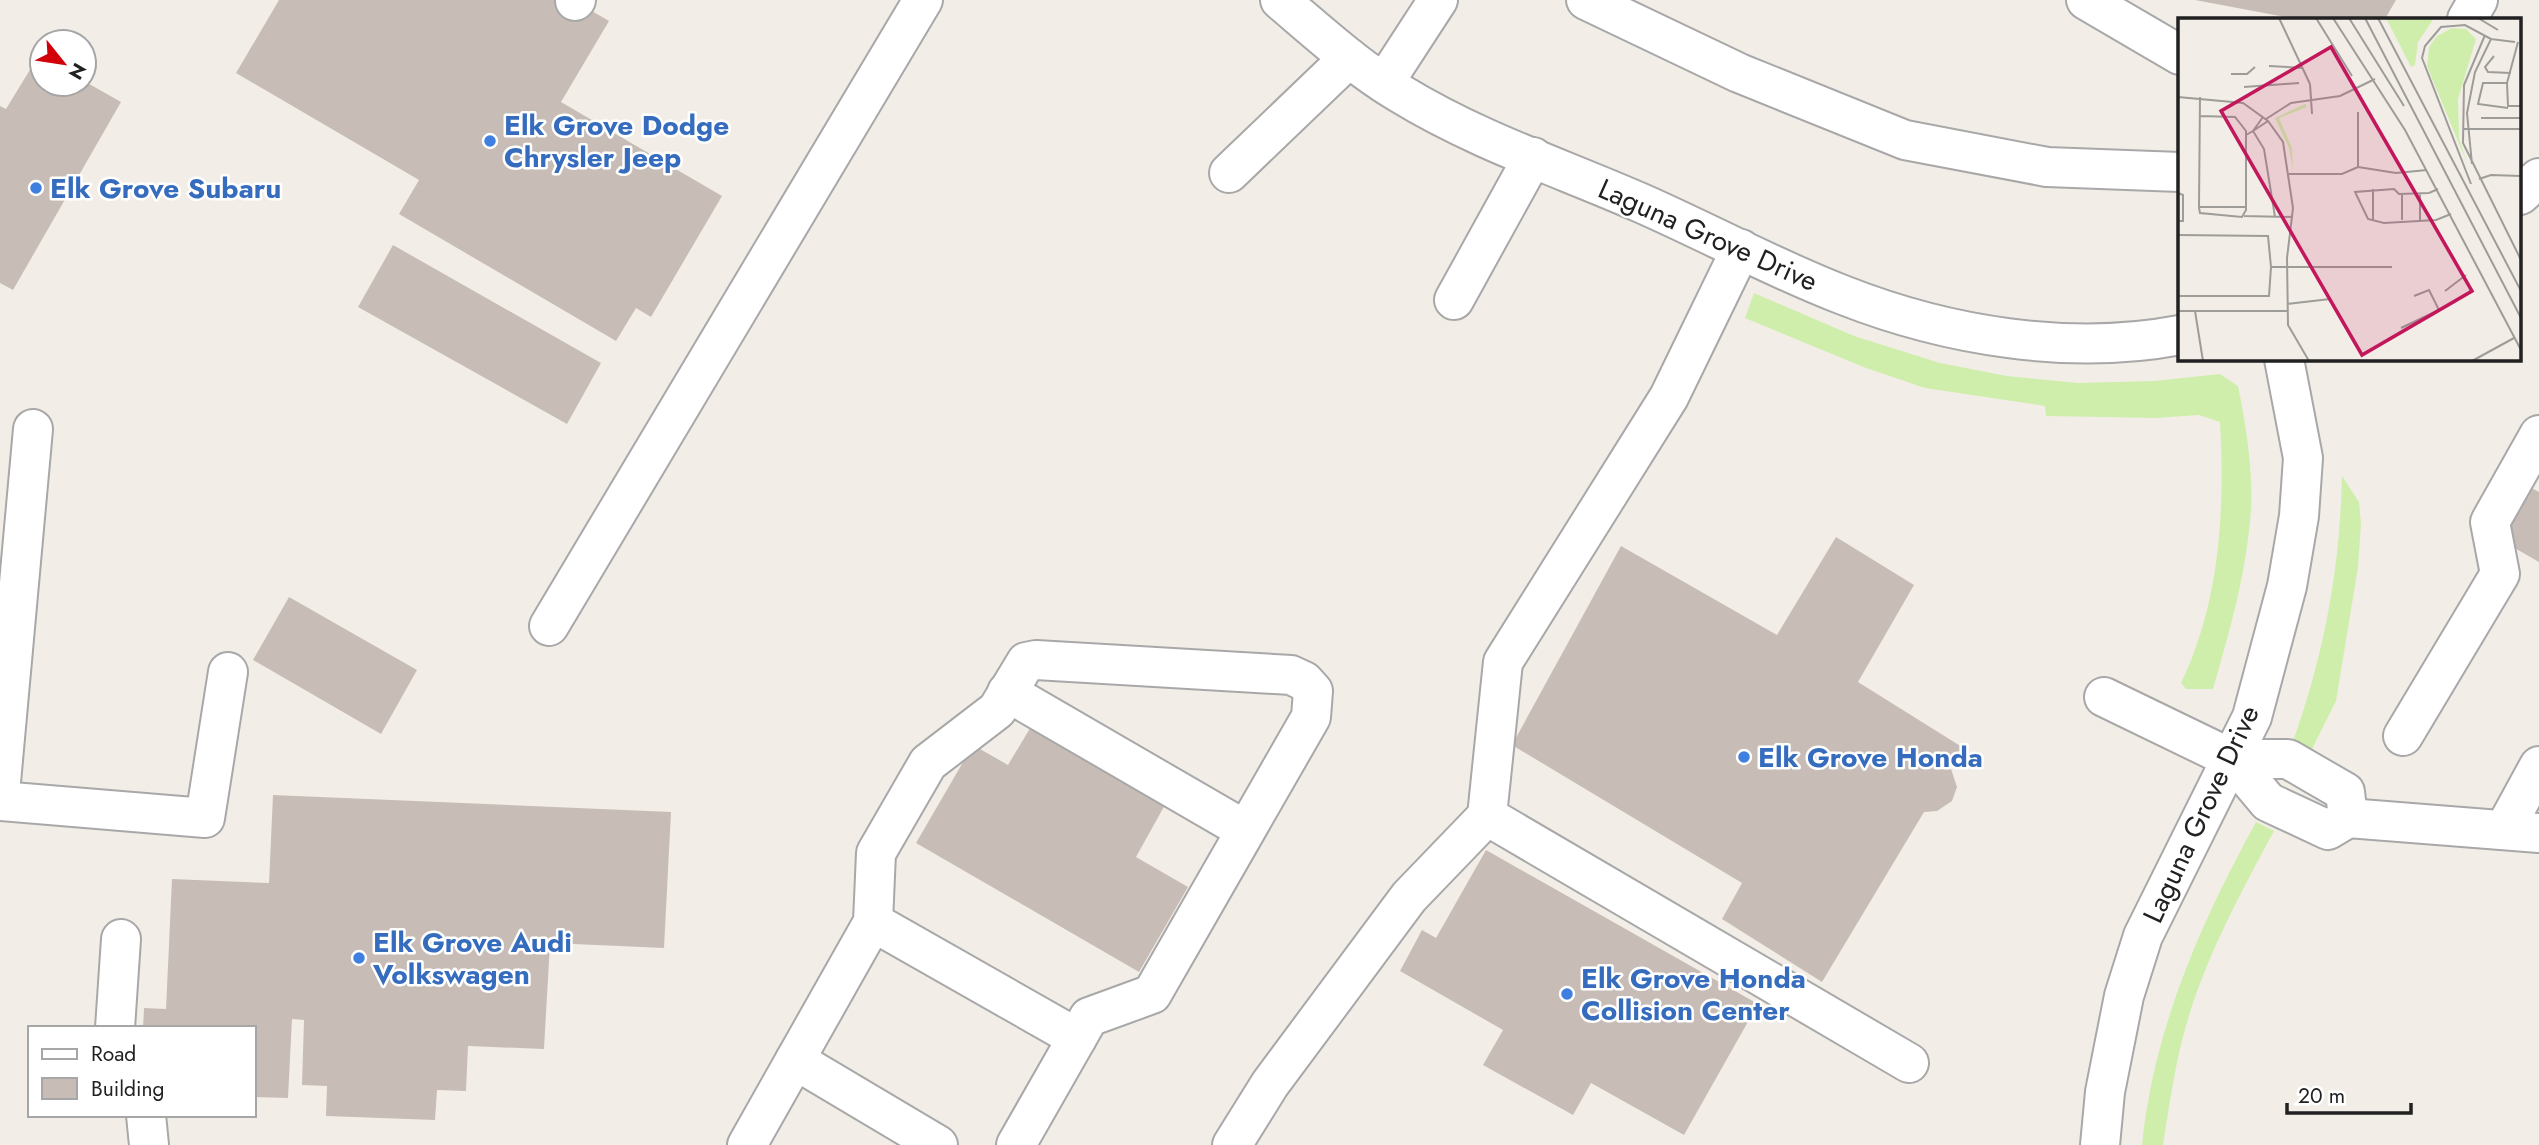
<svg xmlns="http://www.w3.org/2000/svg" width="2539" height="1145" font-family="Jost,sans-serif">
  <rect width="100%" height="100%" fill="#f2eee7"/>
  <g fill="#cfeeab">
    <path d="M 1754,293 L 1854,336 L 1940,363 L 2007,376 L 2078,383 L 2154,381 L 2220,374 L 2238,386 C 2246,425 2253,469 2251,509 C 2247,571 2230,630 2213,689 L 2186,689 L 2181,683 C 2220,603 2225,509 2220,422 L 2199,415 L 2155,418 L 2046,416 L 2045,406 L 1925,388 L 1866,368 L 1745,318 Z"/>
    <path d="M 2342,476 L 2359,502 L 2361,524 L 2358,567 L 2336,701 L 2310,753 L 2292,744 C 2324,656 2340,569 2342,476 Z"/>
    <path d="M 2256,822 L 2274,831 C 2239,896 2203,962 2184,1033 C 2174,1070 2169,1108 2163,1145 L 2142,1145 C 2154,1028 2200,924 2256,822 Z"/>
  </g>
  <g fill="#c7bdb6">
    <path d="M 279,0 L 573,0 L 609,21 L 561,102 L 722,196 L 651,317 L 636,308 L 616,341 L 399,214 L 419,180 L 236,73 Z"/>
    <path d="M 2195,0 L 2396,0 L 2385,19 L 2296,19 Z"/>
    <path d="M 39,55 L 42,56 L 42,84 L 84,84 L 84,81 L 121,102 L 13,290 L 0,283 L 0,106 L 6,109 Z"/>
    <path d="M 393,245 L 601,363 L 567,424 L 358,307 Z"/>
    <path d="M 2530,487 L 2539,492 L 2539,562 L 2499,539 Z"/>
    <path d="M 1836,537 L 1914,585 L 1858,682 L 1962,747 L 1950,766 L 1957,787 L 1952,801 L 1937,811 L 1924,812 L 1822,982 L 1722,919 L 1742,883 L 1512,745 L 1621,546 L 1777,635 Z"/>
    <path d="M 289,597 L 417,670 L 381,734 L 253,660 Z"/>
    <path d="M 1032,725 L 1166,803 L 1136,857 L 1188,887 L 1139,972 L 916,843 L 973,745 L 1008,765 Z"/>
    <path d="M 273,795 L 671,812 L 664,948 L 550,943 L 544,1049 L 468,1046 L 466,1091 L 437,1090 L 435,1120 L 326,1116 L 327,1086 L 302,1085 L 304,1020 L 292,1019 L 288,1098 L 254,1097 L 254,1028 L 143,1028 L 144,1008 L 166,1009 L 172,879 L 269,883 Z"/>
    <path d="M 1486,850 L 1758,1004 L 1684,1135 L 1591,1083 L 1573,1115 L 1483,1065 L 1503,1030 L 1400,971 L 1422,930 L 1436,938 Z"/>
  </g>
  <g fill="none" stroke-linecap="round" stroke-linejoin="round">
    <g stroke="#a8a8a8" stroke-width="42">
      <g id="minor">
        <path d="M 1280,0 C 1319,33 1357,68 1401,94 C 1476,140 1561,168 1641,203 C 1709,233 1775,269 1843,295 C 1947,336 2070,356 2180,335"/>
        <path d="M 1586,0 L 1739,73 L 1905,140 L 2047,167 L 2180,172"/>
        <path d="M 2086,0 L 2180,55"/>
        <path d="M 575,1 L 576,0"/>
        <path d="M 2467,19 L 2478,0"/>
        <path d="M 1384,83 L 1438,0"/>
        <path d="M 1229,173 L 1349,58"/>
        <path d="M 2520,195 L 2539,178"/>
        <path d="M 1741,249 L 1669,397 L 1503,662 L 1487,816 L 1909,1063"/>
        <path d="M 1454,300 L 1533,157"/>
        <path d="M 549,626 L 923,0"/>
        <path d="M 1007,692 L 1245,830"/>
        <path d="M 2104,697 L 2232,759 L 2268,802 L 2328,830 L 2348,818 L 2345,792 L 2288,759 L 2232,759"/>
        <path d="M 2403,736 L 2500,574 L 2490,522 L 2539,435"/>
        <path d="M 0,793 L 33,429"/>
        <path d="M 0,801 L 205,818 L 228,672"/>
        <path d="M 2348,818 L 2539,833"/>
        <path d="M 2504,830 L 2539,766"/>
        <path d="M 873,922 L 1077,1038"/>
        <path d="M 115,1028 L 121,939"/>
        <path d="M 795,1060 L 938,1145"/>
        <path d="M 146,1115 L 149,1145"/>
        <path d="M 747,1145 L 873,922 L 876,853 L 928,763 L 997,710 L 1026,662 L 1036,660 L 1291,675 L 1304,681 L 1313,691 L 1311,717 L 1152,994 L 1089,1017 L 1016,1145"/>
        <path d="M 1232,1145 L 1270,1084 L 1409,897 L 1487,816"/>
        <path d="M 2100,1145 L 2105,1092 L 2124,996 L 2143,936 L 2252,717 L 2287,586 L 2299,516 L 2303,458 L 2284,359"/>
      </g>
    </g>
    <use href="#minor" stroke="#fff" stroke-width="38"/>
  </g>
  <g fill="#3f7fe0" stroke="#fff" stroke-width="2.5">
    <circle cx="490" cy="141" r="7"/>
    <circle cx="36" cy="188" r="7"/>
    <circle cx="1744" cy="757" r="7"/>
    <circle cx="359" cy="958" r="7"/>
    <circle cx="1567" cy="994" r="7"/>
  </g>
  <g text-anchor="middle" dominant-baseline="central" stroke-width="5" stroke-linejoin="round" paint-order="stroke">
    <g font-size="28" font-weight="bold" fill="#366cbe" stroke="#fff" text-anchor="start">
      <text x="504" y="125">Elk Grove Dodge<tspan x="504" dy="32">Chrysler Jeep</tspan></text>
      <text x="50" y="188">Elk Grove Subaru</text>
      <text x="1758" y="757">Elk Grove Honda</text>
      <text x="373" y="942">Elk Grove Audi<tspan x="373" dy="32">Volkswagen</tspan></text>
      <text x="1581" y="978">Elk Grove Honda<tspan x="1581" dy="32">Collision Center</tspan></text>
    </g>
    <g font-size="28" fill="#212121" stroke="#fff">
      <text transform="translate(1708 235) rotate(24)">Laguna Grove Drive</text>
      <text transform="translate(2201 814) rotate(-65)">Laguna Grove Drive</text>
    </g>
  </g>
  <g transform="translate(2178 18)">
    <rect width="343" height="343" fill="#f2eee7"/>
    <path d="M 208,0 L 256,0 L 240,24 L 237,47 L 233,49 ZM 274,10 L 288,11 L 298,21 L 280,81 L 281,120 L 289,145 L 249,48 L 251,29 L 259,18 ZM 127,86 L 129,89 L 101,100 L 114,130 L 115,152 L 111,130 L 97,100 Z" fill="#cfeeab"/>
    <path fill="none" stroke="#9e9c98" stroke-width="2" d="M 101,0 L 132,66M 138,0 L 174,58M 155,0 L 227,112 L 343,332M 171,0 L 226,88M 187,0 L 343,300M 200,0 L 343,273M 300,0 L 320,12M 307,17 L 286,67 L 285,125 L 343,242M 340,24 L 329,65 L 330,88 L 343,88M 316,38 L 307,49 L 310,54 L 333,55M 91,48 L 125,50M 53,56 L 69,56 L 77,49M 329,65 L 305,65 L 300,86 L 330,90M 66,69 L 121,65M 0,79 L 65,85 L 90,103 L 105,124 L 115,190 L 109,240 L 110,307 L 131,343M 22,79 L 21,190 L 22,195 L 64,199 L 68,192 L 68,113 L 57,99 L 22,98M 133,80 L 132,66 L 134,96M 85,99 L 75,113 L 90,103M 303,100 L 343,100M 88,101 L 113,85 L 162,78 L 197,61M 286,111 L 343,111M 0,114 L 0,156M 68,117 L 75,113 L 86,131 L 97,199M 294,146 L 289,95 L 297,54 L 313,21 L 337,24M 180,149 L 218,155 L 249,152M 111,156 L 164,156 L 180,149 L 180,94M 301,161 L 313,157 L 343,158M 293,166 L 244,40 L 247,28 L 263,9 L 287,7 L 313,21M 260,171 L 251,175 L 221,176 L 216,171 L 177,174 L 190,201 L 206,205 L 258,202 L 273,196M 0,175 L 5,177 L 5,203 L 0,203M 224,176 L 224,202M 21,189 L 68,189M 66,198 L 115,199M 195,202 L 195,171M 242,202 L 242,176M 0,217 L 90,218 L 93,249M 267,273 L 288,257M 0,278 L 91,278 L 93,249 L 214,249M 109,286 L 152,281M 0,293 L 109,293M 17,293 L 25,343M 223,310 L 261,292 L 251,272 L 236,278M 294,343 L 336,320"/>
    <path fill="#c2185b" fill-opacity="0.15" stroke="#c2185b" stroke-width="3.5" d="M 153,29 L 294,273 L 184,337 L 43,93 Z"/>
    <rect width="343" height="343" fill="none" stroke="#212121" stroke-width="3.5"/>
  </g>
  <rect x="28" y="1026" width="228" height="91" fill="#ffffff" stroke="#a6a6a6" stroke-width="2"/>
  <rect x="42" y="1049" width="35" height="10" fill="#ffffff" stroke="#a6a6a6" stroke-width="2"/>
  <text x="91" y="1061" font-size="21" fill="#212121">Road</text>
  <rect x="42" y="1078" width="35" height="21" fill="#c7bdb6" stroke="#a6a6a6" stroke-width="2"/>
  <text x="91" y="1096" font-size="21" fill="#212121">Building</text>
  <g transform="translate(63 63) rotate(120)"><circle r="33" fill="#ffffff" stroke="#a6a6a6" stroke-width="2"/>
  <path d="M0-5L12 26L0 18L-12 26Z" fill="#d20009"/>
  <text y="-10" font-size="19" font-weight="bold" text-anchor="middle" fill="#212121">N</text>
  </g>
  <path d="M2287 1103v10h124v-10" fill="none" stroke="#212121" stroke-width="3.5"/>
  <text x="2298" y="1103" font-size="21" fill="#212121" stroke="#ffffff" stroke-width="5" paint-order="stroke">20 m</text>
</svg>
